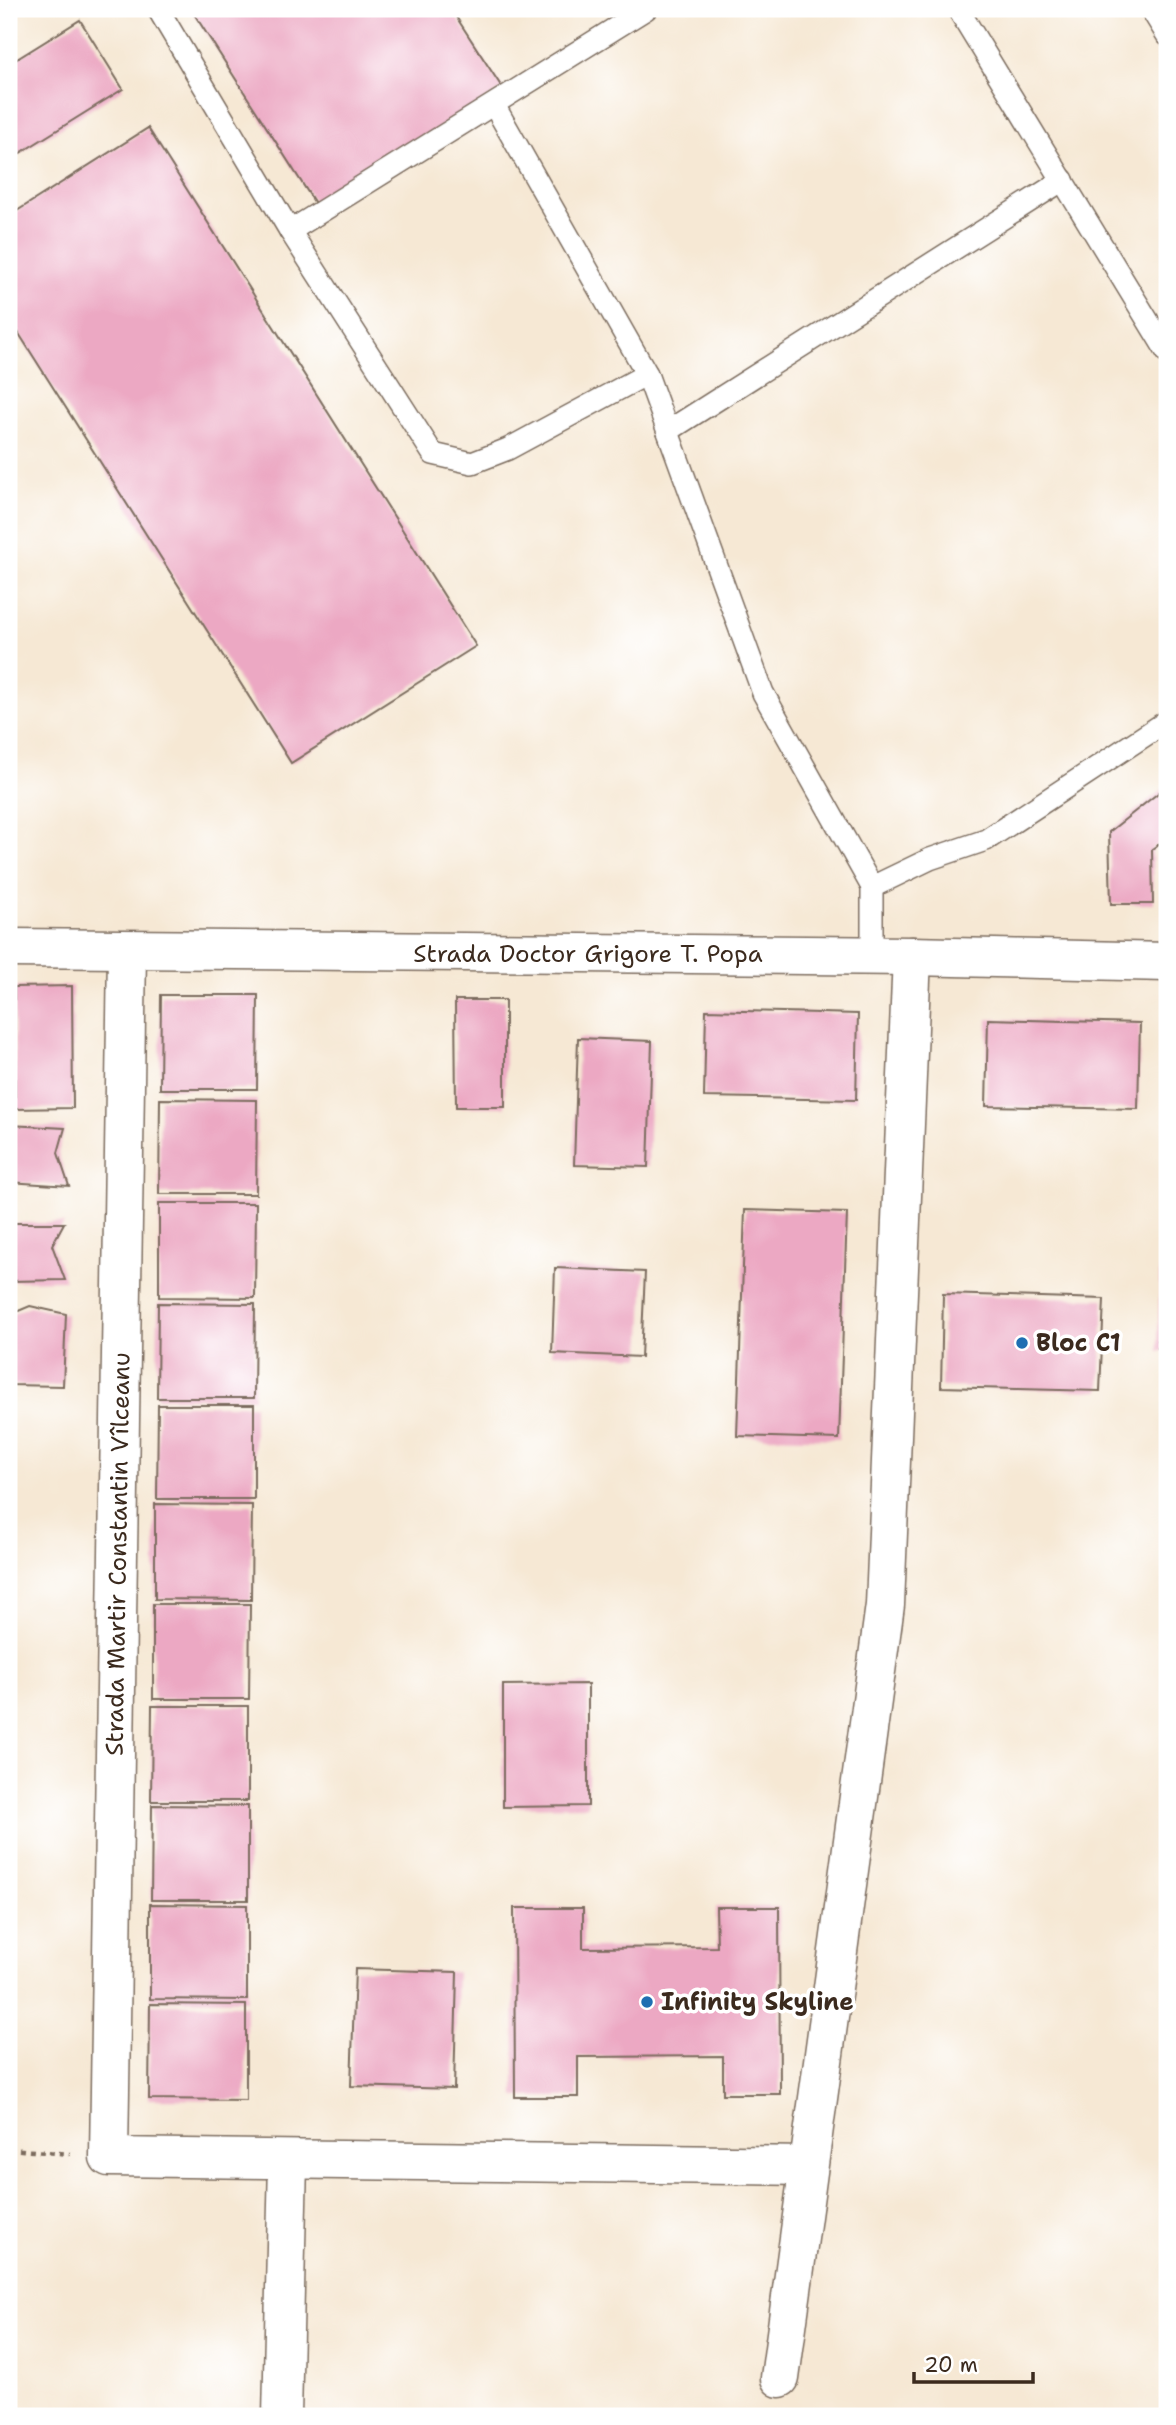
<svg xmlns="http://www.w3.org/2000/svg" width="1176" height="2425" font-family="'Shantell Sans',sans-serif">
  <rect width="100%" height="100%" fill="#fff"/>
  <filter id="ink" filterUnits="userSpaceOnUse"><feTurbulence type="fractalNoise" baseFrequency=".0143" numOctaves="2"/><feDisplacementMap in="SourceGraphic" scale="14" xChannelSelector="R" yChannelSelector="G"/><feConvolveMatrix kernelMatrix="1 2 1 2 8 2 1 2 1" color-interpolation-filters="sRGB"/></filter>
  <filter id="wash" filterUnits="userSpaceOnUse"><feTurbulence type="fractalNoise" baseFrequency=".00686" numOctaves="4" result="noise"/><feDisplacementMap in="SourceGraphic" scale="28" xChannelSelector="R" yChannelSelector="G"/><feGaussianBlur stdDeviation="1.57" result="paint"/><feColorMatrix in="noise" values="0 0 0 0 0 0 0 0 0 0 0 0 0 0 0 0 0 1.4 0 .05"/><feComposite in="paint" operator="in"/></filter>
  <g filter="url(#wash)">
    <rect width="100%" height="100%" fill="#f6e8d4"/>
    <g id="blocks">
      <g fill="#eca8c3">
        <path d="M 191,9 L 451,9 L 503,89 L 318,208 Z"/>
        <path d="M 80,20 L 123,89 L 9,160 L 9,64 Z"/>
        <path d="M 148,128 L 476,646 L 291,763 L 9,318 L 9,216 Z"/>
        <path d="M 1167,786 L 1167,838 L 1152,849 L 1153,904 L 1111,904 L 1109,832 Z"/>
        <path d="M 72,986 L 73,1108 L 15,1109 L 14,987 Z"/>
        <path d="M 161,995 L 258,995 L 257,1089 L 160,1089 Z"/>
        <path d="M 455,1000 L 505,1000 L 505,1107 L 456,1107 Z"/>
        <path d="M 706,1010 L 858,1014 L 856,1100 L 704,1097 Z"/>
        <path d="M 988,1019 L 1140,1023 L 1138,1109 L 986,1106 Z"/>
        <path d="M 578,1038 L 652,1041 L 648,1167 L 574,1165 Z"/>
        <path d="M 160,1099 L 257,1100 L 256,1194 L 159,1194 Z"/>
        <path d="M 9,1125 L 65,1128 L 58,1153 L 69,1186 L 9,1182 Z"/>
        <path d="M 159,1203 L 256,1203 L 255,1298 L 159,1297 Z"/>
        <path d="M 745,1210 L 847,1213 L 839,1439 L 737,1436 Z"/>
        <path d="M 9,1223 L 64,1223 L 52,1245 L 65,1280 L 9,1281 Z"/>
        <path d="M 1160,1250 L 1167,1250 L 1167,1351 L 1158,1351 Z"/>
        <path d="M 555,1268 L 645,1272 L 641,1357 L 552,1353 Z"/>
        <path d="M 943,1294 L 1104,1299 L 1100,1391 L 941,1387 Z"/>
        <path d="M 158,1303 L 255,1304 L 254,1398 L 157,1398 Z"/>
        <path d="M 30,1306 L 66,1314 L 63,1386 L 9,1385 L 9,1315 Z"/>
        <path d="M 158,1405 L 254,1405 L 254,1499 L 157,1499 Z"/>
        <path d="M 155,1504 L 252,1505 L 251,1600 L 155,1599 Z"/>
        <path d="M 153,1604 L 250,1604 L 249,1699 L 153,1699 Z"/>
        <path d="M 588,1684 L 588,1806 L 503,1807 L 503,1685 Z"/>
        <path d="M 152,1706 L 248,1706 L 248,1801 L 151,1801 Z"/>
        <path d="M 152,1805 L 248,1806 L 248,1900 L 151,1900 Z"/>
        <path d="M 150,1904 L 247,1905 L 247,2000 L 150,1999 Z"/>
        <path d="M 716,1907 L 779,1907 L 780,2094 L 723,2094 L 723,2056 L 578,2057 L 578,2097 L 515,2097 L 514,1908 L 583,1908 L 583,1948 L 717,1947 Z"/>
        <path d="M 355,1969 L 457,1972 L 454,2089 L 351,2086 Z"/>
        <path d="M 150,2004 L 246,2005 L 246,2100 L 149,2099 Z"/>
      </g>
    </g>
  </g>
  <g filter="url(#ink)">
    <use href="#blocks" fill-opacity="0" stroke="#7c6c5e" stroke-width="2"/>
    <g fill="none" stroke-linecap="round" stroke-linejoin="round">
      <g stroke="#7c6c5e" stroke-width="24">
        <g id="service">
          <path d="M 158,9 L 290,231 L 433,454 L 472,463 L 508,449 L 647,374"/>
          <path d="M 958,9 L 1167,352"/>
          <path d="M 1151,9 L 1167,35"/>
          <path d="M 494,105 L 647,374 L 763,693 L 872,887 L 930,859 L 986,840 L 1167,721"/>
          <path d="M 290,231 L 646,9"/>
          <path d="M 668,431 L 1063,180"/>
          <path d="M 872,956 L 872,887"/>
        </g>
      </g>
      <g stroke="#7c6c5e" stroke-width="41">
        <g id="minor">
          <path d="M 127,951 L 109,2157 L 808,2166"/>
          <path d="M 780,2378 L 885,1605 L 912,956"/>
          <path d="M 282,2416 L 288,2162"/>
        </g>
      </g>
      <g stroke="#7c6c5e" stroke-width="41">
        <path id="tertiary" d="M 9,948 L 912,956 L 1167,962"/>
      </g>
      <path stroke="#7c6c5e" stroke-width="4.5" stroke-dasharray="5 5" stroke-linecap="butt" d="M 9,2149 L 70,2154"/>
      <use href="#service" stroke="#fff" stroke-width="21"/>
      <use href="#minor" stroke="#fff" stroke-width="38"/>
      <use href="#tertiary" stroke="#fff" stroke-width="38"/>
    </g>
  </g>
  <g fill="#1f6fb2" stroke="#fff" stroke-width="2.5">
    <circle cx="1022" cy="1343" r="7"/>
    <circle cx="647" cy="2002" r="7"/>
  </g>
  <g text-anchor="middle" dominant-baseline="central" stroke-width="7" stroke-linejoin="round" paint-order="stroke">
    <g font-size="24" fill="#3b2a1e" stroke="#fff">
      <text x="588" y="954">Strada Doctor Grigore T. Popa</text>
      <text transform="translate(118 1554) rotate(-89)">Strada Martir Constantin Vîlceanu</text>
    </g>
    <g font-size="24" font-weight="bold" fill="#3b2a1e" stroke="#fff" text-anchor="start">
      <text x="1036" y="1343">Bloc C1</text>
      <text x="661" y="2002">Infinity Skyline</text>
    </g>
  </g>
  <rect width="1176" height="2425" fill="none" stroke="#fff" stroke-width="35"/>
  <path d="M914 2372v10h119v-10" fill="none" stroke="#3b2a1e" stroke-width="3.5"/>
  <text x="924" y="2372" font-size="21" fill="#3b2a1e" stroke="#ffffff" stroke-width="5" paint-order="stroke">20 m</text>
</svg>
